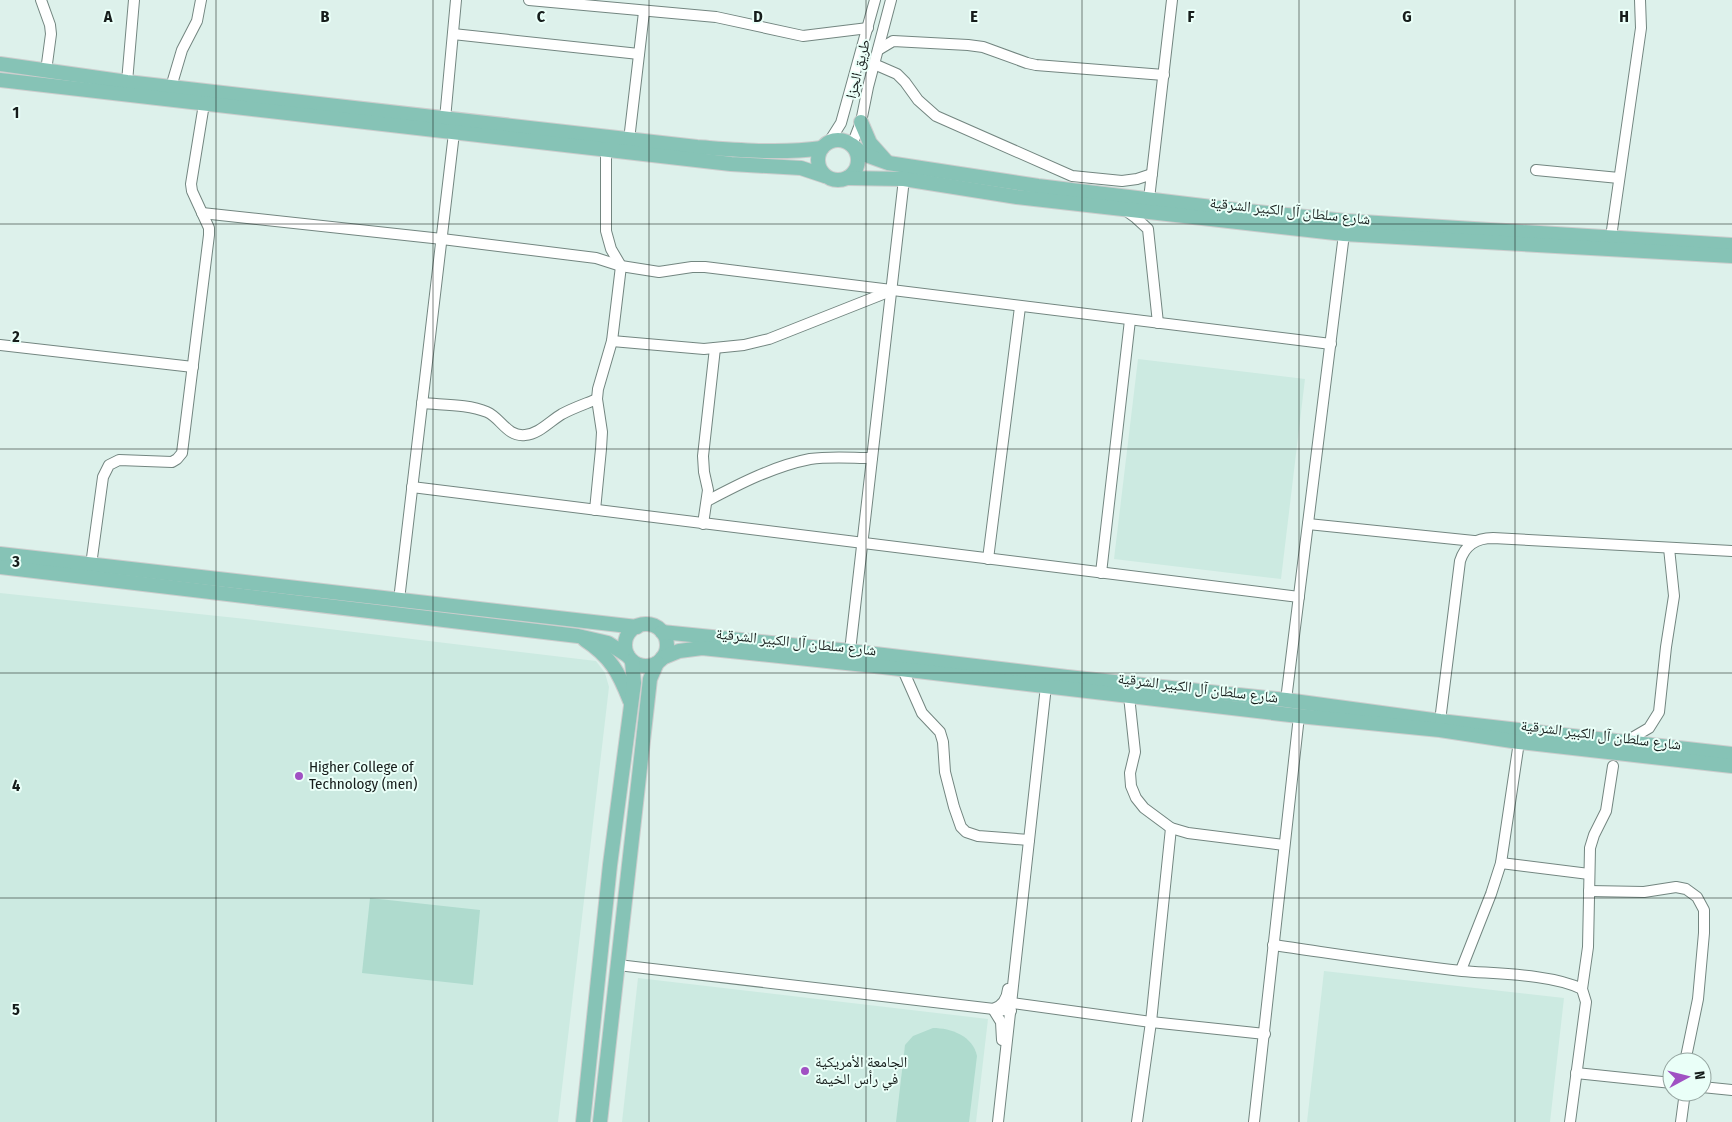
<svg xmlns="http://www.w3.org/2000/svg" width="1732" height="1122" font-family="'Fira Sans Condensed','Noto Naskh Arabic',sans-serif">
  <rect width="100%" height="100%" fill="#ddf1eb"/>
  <g fill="#cceae1">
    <path d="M 1138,359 L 1305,379 L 1281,579 L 1114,559 Z"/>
    <path d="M 0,593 L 246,619 L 596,661 L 605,673 L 609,687 L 558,1122 L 0,1122 Z"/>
    <path d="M 1324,971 L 1564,998 L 1550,1122 L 1307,1122 Z"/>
    <path d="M 638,978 L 988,1019 L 976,1122 L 622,1122 Z"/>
  </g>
  <g fill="#afdbce">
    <path d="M 370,898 L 480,910 L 473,985 L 362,973 Z"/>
    <path d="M 933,1028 C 951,1028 973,1036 977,1056 L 969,1122 L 896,1122 L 905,1045 L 913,1036 Z"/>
  </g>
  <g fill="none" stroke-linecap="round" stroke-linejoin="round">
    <g stroke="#738680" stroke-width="12">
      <g id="minor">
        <path d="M 41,0 L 50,25 L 51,34 L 46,71"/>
        <path d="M 529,0 L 716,17 L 803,36 L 868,28"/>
        <path d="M 453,34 L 639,54"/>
        <path d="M 878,50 L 893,41 L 968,45 L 983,47 L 1027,63 L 1036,65 L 1164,75"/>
        <path d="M 874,64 L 897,74 L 905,82 L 918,100 L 936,116 L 1072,176 L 1122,181 L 1137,179 L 1152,174"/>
        <path d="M 127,82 L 134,0"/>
        <path d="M 171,87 L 182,50 L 197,21 L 201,0"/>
        <path d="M 445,119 L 456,0"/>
        <path d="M 629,140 L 644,12"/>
        <path d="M 829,142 L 841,123 L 875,0"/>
        <path d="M 852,145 L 861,122 L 868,87 L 891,0"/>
        <path d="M 1536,170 L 1619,178"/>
        <path d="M 1149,199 L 1172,0"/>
        <path d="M 1125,210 L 1136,218 L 1148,229 L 1158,323"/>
        <path d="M 202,213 L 442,239 L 596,258 L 621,266 L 659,272 L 692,267 L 705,267 L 1331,344"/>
        <path d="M 1611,237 L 1641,28 L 1640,0"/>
        <path d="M 612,341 L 704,349 L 744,345 L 769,339 L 888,292"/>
        <path d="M 0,345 L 193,367"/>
        <path d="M 422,403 C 443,405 468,404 487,412 C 501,418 507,437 525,435 C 539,434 550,421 562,414 C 573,408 585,404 597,399"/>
        <path d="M 412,487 L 1299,597"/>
        <path d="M 707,501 C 739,484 774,466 810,459 C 830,456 852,458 872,458"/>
        <path d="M 595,510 L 601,449 L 602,432 L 597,399 L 598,389 L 612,341 L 621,266 L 611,249 L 606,231 L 606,149"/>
        <path d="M 703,524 L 708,490 L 704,472 L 703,456 L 715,348"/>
        <path d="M 1308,524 L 1474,541"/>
        <path d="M 988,559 L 1020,307"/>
        <path d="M 91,565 L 103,477 L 109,465 L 119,460 L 172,462 L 177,459 L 182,453 L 209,235 L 209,228 L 192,191 L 191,184 L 204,104"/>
        <path d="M 1101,573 L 1130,320"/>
        <path d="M 399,600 L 454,133"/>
        <path d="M 850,651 L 904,179"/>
        <path d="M 903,670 L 922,713 L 940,732 L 943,742 L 945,772 L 954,807 L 961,827 L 966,832 L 978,836 L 1029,840"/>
        <path d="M 1129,696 L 1135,752 L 1130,773 L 1131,786 L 1136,798 L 1144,808 L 1171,828 L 1188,833 L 1284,845"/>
        <path d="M 1286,700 L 1344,234"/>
        <path d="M 1440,721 L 1460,561 C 1465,545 1476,538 1493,538 L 1732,551"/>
        <path d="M 1625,742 L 1649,728 L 1659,712 L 1666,647 L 1674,596 L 1669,548"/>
        <path d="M 1501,863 L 1589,874"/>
        <path d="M 1589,891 L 1644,892 L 1676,887 L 1686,889 L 1697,897 L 1704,910 L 1704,933 L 1698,999 L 1685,1062"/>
        <path d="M 1273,945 C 1336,954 1399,964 1462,971 C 1497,974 1552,974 1582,989"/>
        <path d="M 618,965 L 1011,1011"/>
        <path d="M 1461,970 L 1491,894 L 1501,863 L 1519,742"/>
        <path d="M 1012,1003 L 1151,1022 L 1265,1034"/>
        <path d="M 1002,1040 L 1001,1022 L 993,1009 C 1003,1006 1007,999 1008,989"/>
        <path d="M 1576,1073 L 1672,1083"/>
        <path d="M 1702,1087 L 1732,1090"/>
        <path d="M 998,1122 L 1046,686"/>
        <path d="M 1137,1122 L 1151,1022 L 1171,828"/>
        <path d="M 1254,1122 L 1299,716"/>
        <path d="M 1570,1122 L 1586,1002 L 1582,989 L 1588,947 L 1590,848 L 1594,835 L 1606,811 L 1613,766"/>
        <path d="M 1681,1122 L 1685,1092"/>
      </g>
    </g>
    <g stroke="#cccdcd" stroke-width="16">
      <g id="major">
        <path d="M 0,64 L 127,82 L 697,147 C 739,150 780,154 822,148"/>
        <path d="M 0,80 L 731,164 L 801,168 L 825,176"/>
        <path d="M 861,122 L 870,143 L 886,161"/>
        <circle cx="838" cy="160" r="20"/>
        <path d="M 852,145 L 863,154 L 888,163 L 1038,186 L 1228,209 L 1346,221 L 1732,245"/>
        <path d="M 847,178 L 904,179 L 1017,197 L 1344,234 L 1732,256"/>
        <path d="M 0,554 L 637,627"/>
        <path d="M 0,567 L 578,636 L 608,643 L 628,656"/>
        <circle cx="646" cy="645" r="21"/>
        <path d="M 662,632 L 850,651 L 1067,677 L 1286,700 L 1440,721 L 1732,754"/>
        <path d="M 585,640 C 611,657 619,673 630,701"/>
        <path d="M 662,658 L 679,651 L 702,648 L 875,666 L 1299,716 L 1440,730 L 1519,742 L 1732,766"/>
        <path d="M 583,1122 L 610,865 L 634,683 L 632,661"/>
        <path d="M 600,1122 L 650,679 L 657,663"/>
      </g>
    </g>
    <use href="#minor" stroke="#fff" stroke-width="10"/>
    <use href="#major" stroke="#86c3b6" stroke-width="14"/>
  </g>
  <path fill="none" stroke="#161d1b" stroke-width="1" stroke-opacity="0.55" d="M 216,0 L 216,1122M 433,0 L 433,1122M 649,0 L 649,1122M 866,0 L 866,1122M 1082,0 L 1082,1122M 1299,0 L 1299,1122M 1515,0 L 1515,1122M 0,224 L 1732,224M 0,449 L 1732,449M 0,673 L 1732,673M 0,898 L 1732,898"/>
  <g fill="#a051c3" stroke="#eafff8" stroke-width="2">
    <circle cx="299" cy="776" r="5"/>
    <circle cx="805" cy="1071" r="5"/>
  </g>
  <g text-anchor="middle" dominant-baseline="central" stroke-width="4" stroke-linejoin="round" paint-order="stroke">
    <g font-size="15" fill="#161d1b" stroke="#eafff8">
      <text transform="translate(858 69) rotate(-76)">طريق الجزا</text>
      <text transform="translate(1290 211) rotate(6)">شارع سلطان آل الكبير الشرقية</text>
      <text transform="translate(796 642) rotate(6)">شارع سلطان آل الكبير الشرقية</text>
      <text transform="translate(1198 688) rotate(7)">شارع سلطان آل الكبير الشرقية</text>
      <text transform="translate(1601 735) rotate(7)">شارع سلطان آل الكبير الشرقية</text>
    </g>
    <g font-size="15" fill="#161d1b" stroke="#eafff8" text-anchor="start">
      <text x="309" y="767">Higher College of<tspan x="309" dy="17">Technology (men)</tspan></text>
      <text x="815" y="1062">الجامعة الأمريكية<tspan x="815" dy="17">في رأس الخيمة</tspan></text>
    </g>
  </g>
  <g font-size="16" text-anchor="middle" font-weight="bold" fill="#161d1b" stroke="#eafff8" stroke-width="4" stroke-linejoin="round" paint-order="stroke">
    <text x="108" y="22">A</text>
    <text x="325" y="22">B</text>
    <text x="541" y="22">C</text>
    <text x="758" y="22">D</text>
    <text x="974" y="22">E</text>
    <text x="1191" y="22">F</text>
    <text x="1407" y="22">G</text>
    <text x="1624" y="22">H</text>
    <text x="16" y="118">1</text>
    <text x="16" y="342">2</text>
    <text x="16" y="567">3</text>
    <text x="16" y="791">4</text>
    <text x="16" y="1015">5</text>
  </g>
  <g transform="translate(1687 1077) rotate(83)"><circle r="24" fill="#eafff8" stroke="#95a5a0"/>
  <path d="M0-4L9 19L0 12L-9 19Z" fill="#a051c3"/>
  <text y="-8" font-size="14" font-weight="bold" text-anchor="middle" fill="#161d1b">N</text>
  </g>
</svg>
